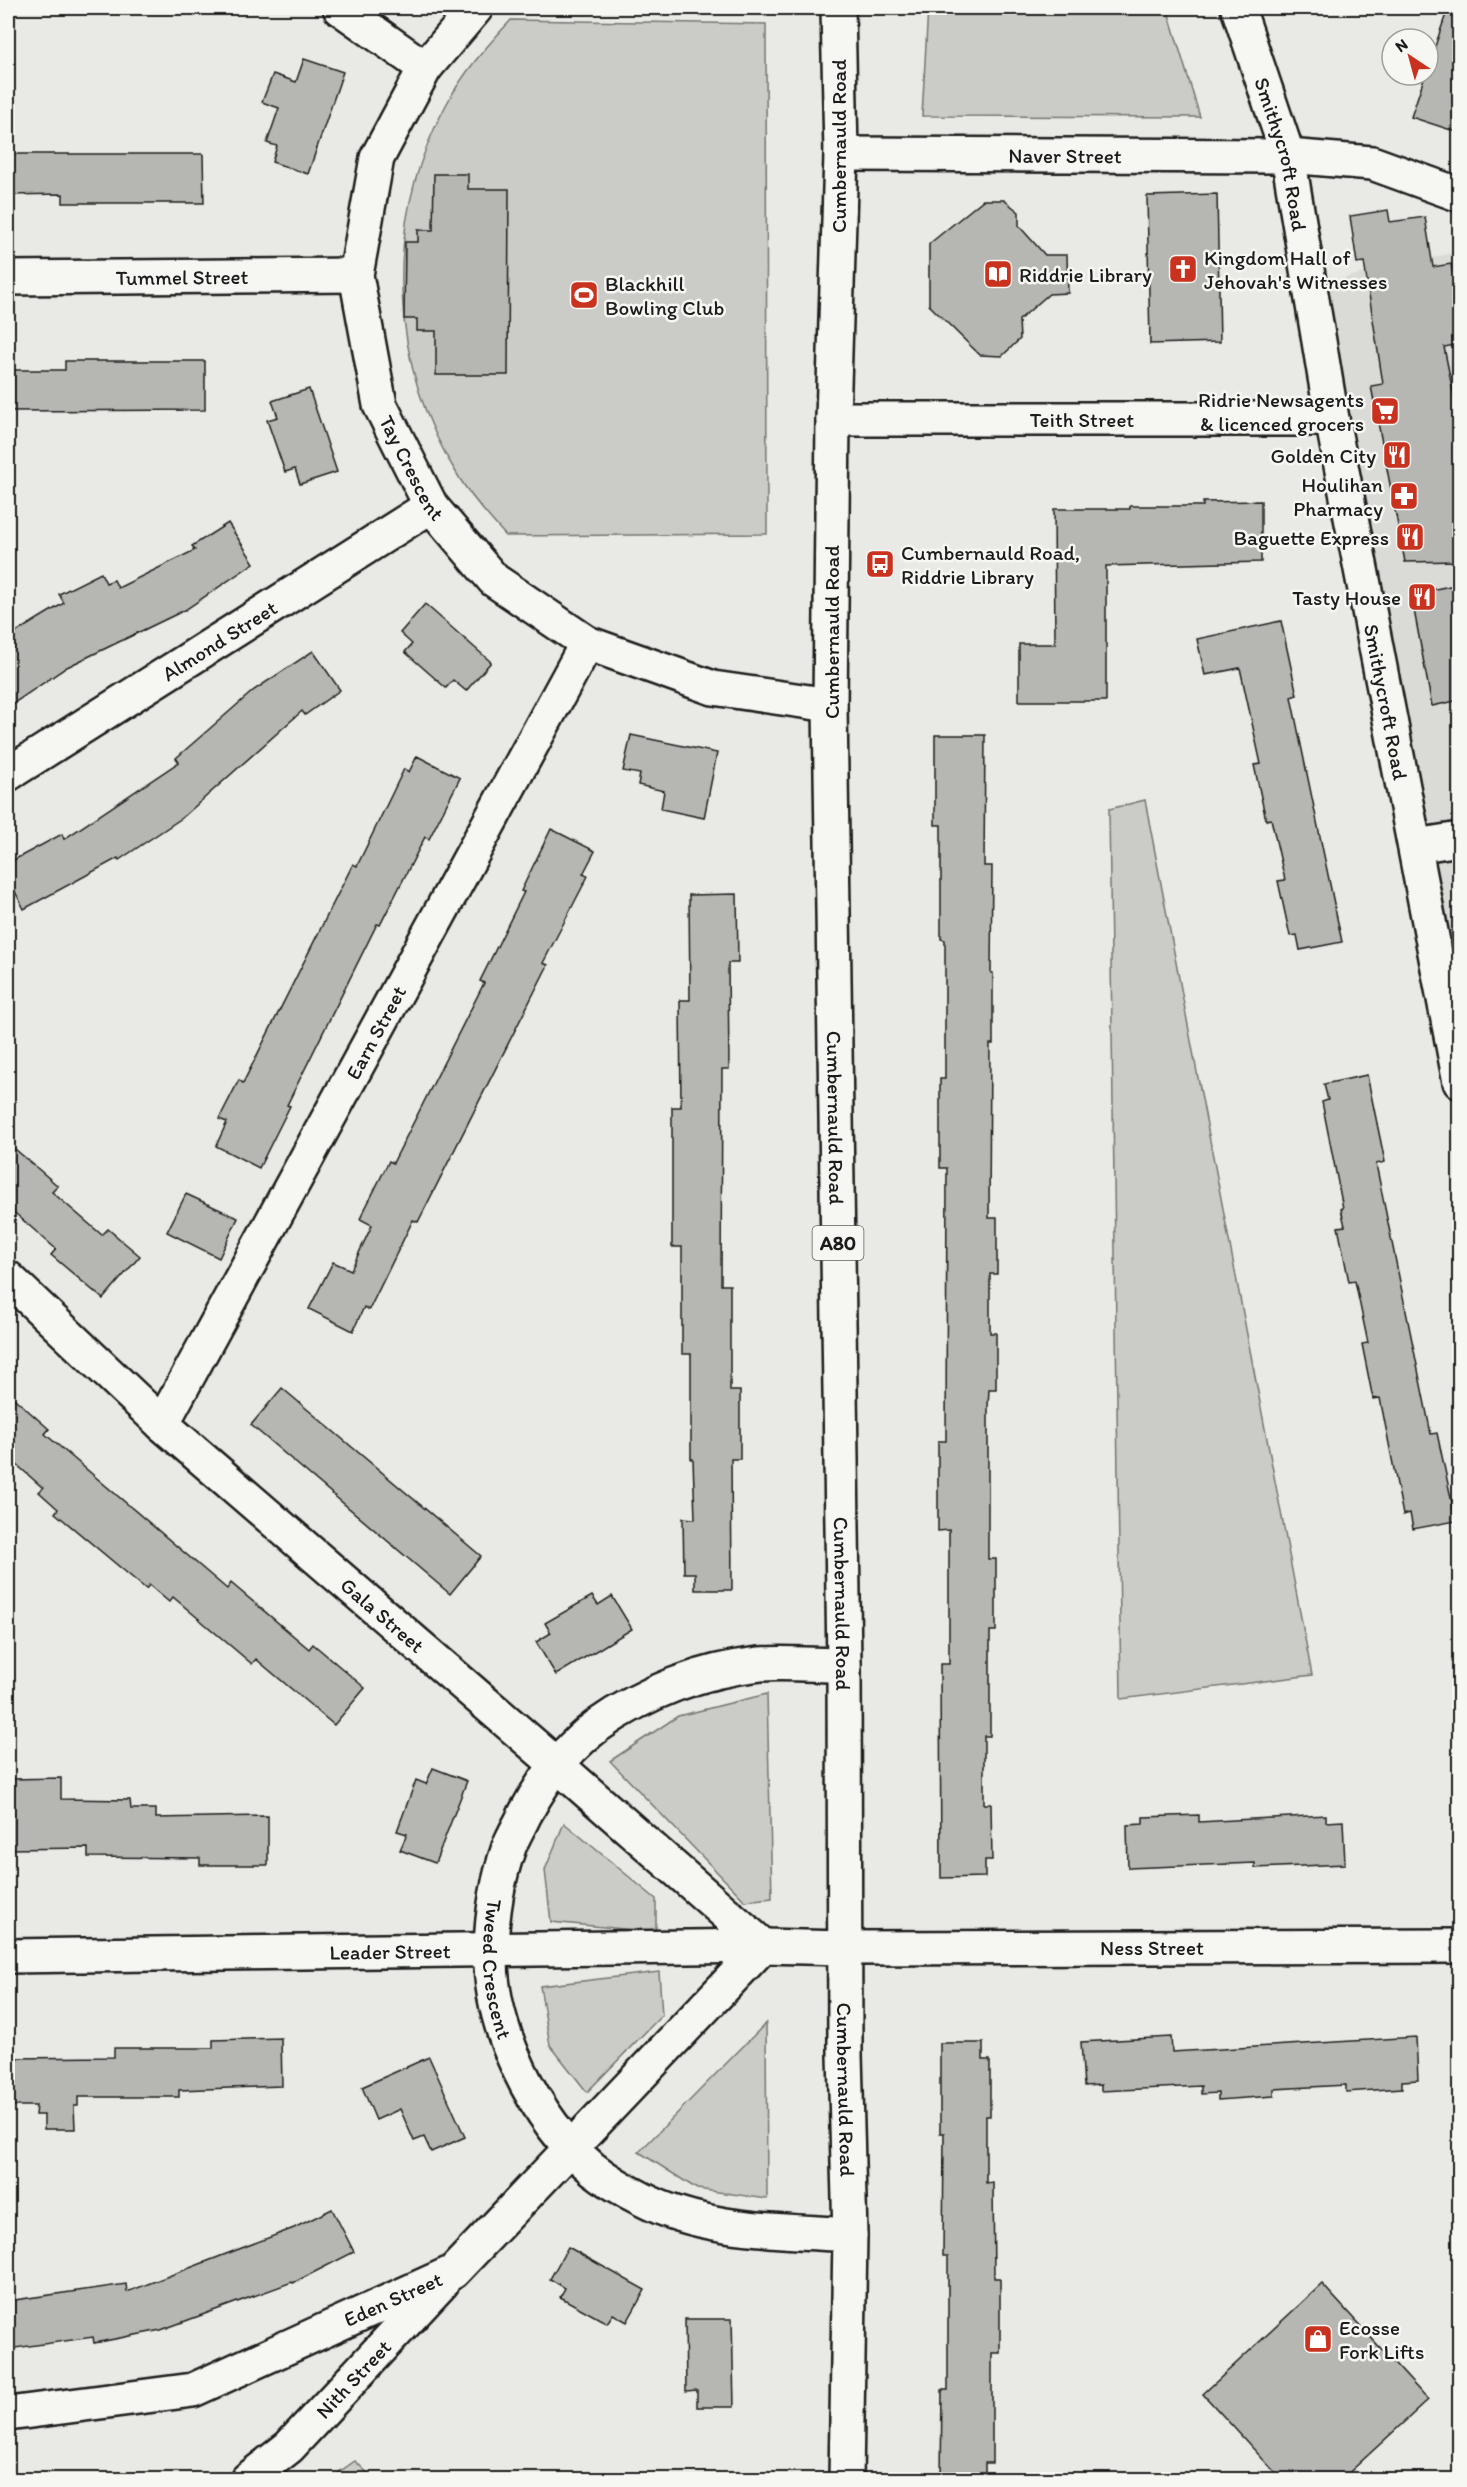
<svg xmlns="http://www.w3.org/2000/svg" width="1467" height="2487" font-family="Itim,sans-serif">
  <rect width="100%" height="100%" fill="#e9e9e5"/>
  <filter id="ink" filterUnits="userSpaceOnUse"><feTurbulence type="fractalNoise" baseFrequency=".0167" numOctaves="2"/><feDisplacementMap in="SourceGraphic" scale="12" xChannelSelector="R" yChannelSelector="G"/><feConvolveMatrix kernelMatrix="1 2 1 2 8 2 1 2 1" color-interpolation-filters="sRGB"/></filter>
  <g filter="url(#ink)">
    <path fill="#dadad6" d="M 1452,253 L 1459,285 L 1460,1042 L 1300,288 Z"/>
    <g fill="#cbcbc7" stroke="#747472" stroke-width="1.5">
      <path d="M 928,8 L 1167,8 L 1200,117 L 922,116 Z"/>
      <path d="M 511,20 L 766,24 L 767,534 L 506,536 C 490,518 473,500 460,479 C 389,367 382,225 445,107 C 462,74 486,47 511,20 Z"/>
      <path d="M 1145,800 L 1312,1675 L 1121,1699 L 1109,809 Z"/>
      <path d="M 767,1694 L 772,1898 L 745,1901 L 610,1761 L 678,1716 Z"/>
      <path d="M 564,1823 L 656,1899 L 656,1932 L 551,1922 L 545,1870 Z"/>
      <path d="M 659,1972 L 662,2015 L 587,2092 L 550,2045 L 540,1986 Z"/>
      <path d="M 766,2023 L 767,2199 L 697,2189 L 639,2152 Z"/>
      <path d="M 355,2461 L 374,2479 L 329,2479 Z"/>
    </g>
    <g fill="#b6b6b3" stroke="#1c1c1c" stroke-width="1.5">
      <path d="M 1448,8 L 1460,8 L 1460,133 L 1411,117 L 1425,75 L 1428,75 L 1428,67 Z"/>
      <path d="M 304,59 L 343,72 L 308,174 L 272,162 L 277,146 L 267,143 L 279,108 L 262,102 L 273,74 L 296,82 Z"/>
      <path d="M 8,154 L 203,154 L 204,203 L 63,203 L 63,194 L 8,195 Z"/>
      <path d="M 434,174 L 468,174 L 468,189 L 509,189 L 508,375 L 436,375 L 436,331 L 417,331 L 417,319 L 404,319 L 405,242 L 418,242 L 418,230 L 433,230 Z"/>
      <path d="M 1217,194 L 1220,342 L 1150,344 L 1147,196 Z"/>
      <path d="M 983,200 L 1004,200 L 1019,212 L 1019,226 L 1045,255 L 1067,255 L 1068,293 L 1049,294 L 1019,320 L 1020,339 L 1002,356 L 980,355 L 929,305 L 929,244 Z"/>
      <path d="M 1388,210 L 1390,222 L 1425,217 L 1433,267 L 1451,264 L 1460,319 L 1460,344 L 1444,347 L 1460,427 L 1460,561 L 1405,562 L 1371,386 L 1383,384 L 1364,262 L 1357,263 L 1350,216 Z"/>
      <path d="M 65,361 L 205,361 L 205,410 L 8,411 L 8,370 L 65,370 Z"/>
      <path d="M 309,389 L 337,472 L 300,484 L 295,469 L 285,472 L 267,420 L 278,417 L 272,401 Z"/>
      <path d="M 1261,501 L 1261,562 L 1106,566 L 1106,701 L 1019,701 L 1019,644 L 1055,644 L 1054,509 L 1130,509 L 1130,506 L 1203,506 L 1203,502 Z"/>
      <path d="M 228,523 L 254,563 L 185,610 L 67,667 L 8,707 L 8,637 L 64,603 L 59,594 L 101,573 L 106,583 L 114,580 L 118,588 L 195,550 L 192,546 Z"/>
      <path d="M 1460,584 L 1460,700 L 1432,706 L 1411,594 Z"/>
      <path d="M 425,604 L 491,662 L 466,691 L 453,680 L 446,688 L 405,652 L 412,644 L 400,633 Z"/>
      <path d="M 1281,621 L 1297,695 L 1291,697 L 1342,942 L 1300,950 L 1297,935 L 1290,936 L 1278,881 L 1285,880 L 1271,819 L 1266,820 L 1254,765 L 1261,764 L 1240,668 L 1205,675 L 1197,639 Z"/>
      <path d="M 313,651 L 340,690 L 305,715 L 302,711 L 182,818 L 119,860 L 118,858 L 24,909 L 8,878 L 8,863 L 62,834 L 64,839 L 179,762 L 176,758 L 254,690 Z"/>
      <path d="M 631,735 L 717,753 L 704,818 L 661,809 L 664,791 L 638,785 L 640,774 L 623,771 Z"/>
      <path d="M 935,735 L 985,735 L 984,866 L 992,866 L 991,973 L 993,973 L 993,1044 L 990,1044 L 989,1218 L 997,1218 L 997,1274 L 990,1274 L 990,1333 L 996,1333 L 996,1389 L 989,1389 L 988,1406 L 988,1559 L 996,1559 L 996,1631 L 990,1631 L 990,1736 L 984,1736 L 984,1804 L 991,1804 L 992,1860 L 985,1860 L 985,1877 L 941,1878 L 940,1664 L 949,1664 L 949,1530 L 938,1531 L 938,1441 L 946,1441 L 947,1168 L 940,1168 L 940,1079 L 945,1079 L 945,940 L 941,939 L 941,825 L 935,825 Z"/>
      <path d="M 417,756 L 460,778 L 429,839 L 425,837 L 380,925 L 377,924 L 287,1105 L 290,1106 L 259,1168 L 216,1146 L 227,1122 L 219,1119 L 239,1080 L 243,1083 L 353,864 L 357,866 L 404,769 L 409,772 Z"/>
      <path d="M 551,829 L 595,851 L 583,874 L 588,876 L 543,963 L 548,965 L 418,1222 L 413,1220 L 369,1310 L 364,1307 L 353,1331 L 309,1309 L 333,1262 L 351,1270 L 372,1225 L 360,1219 L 389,1161 L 393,1163 L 484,983 L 480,981 L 524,892 L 521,891 Z"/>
      <path d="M 737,894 L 738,963 L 728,963 L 729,1069 L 722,1069 L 721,1285 L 730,1285 L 730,1391 L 740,1391 L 740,1459 L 731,1459 L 732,1590 L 695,1590 L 695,1573 L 684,1573 L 683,1518 L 695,1519 L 693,1459 L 691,1459 L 691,1354 L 682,1354 L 682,1247 L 672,1247 L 672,1107 L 681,1107 L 680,1000 L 690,1000 L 689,895 Z"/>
      <path d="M 1367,1075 L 1385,1162 L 1376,1164 L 1431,1434 L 1437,1433 L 1456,1521 L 1413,1529 L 1410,1513 L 1403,1515 L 1380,1398 L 1373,1399 L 1362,1344 L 1368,1343 L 1355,1281 L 1349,1282 L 1338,1227 L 1345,1226 L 1341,1209 L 1343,1208 L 1322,1102 L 1328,1100 L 1324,1084 Z"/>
      <path d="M 8,1143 L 58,1186 L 52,1192 L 102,1235 L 108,1229 L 140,1256 L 103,1299 L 51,1255 L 56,1249 L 8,1207 Z"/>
      <path d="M 186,1194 L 238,1218 L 219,1258 L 167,1232 Z"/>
      <path d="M 282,1388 L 481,1556 L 450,1594 L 251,1425 Z"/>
      <path d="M 8,1393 L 49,1429 L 45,1434 L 227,1589 L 231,1583 L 309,1649 L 313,1644 L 365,1688 L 334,1725 L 256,1659 L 252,1664 L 173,1597 L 169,1602 L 149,1585 L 146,1589 L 55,1513 L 58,1509 L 39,1492 L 43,1488 L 8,1457 Z"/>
      <path d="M 592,1596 L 598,1605 L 612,1596 L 632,1629 L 556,1675 L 536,1642 L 551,1633 L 545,1623 Z"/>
      <path d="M 433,1768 L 467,1781 L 435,1863 L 400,1850 L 407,1834 L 397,1831 L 416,1780 L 426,1784 Z"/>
      <path d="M 61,1778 L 61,1799 L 130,1800 L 131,1809 L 156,1809 L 156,1818 L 268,1816 L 268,1865 L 200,1865 L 200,1858 L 88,1857 L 88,1848 L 8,1849 L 8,1791 L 11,1791 L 11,1779 Z"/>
      <path d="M 1199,1815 L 1199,1822 L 1326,1815 L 1326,1822 L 1343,1821 L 1345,1864 L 1255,1868 L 1255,1863 L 1128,1868 L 1127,1825 L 1143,1824 L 1143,1817 Z"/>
      <path d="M 1171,2037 L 1172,2052 L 1416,2037 L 1418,2080 L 1402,2081 L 1402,2088 L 1346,2092 L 1346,2085 L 1274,2089 L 1274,2096 L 1218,2100 L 1218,2093 L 1201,2094 L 1201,2086 L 1101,2091 L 1101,2085 L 1084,2086 L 1081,2042 Z"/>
      <path d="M 281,2038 L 282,2086 L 179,2090 L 179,2097 L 78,2097 L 78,2106 L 74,2106 L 75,2129 L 44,2129 L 44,2115 L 35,2115 L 36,2106 L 10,2106 L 9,2058 L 114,2057 L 114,2048 L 213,2048 L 213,2040 Z"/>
      <path d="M 940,2043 L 983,2043 L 983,2060 L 990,2060 L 990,2116 L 986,2116 L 986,2183 L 993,2182 L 994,2278 L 1000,2278 L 1000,2353 L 992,2353 L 992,2463 L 985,2463 L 985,2480 L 941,2480 L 942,2390 L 948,2390 L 948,2256 L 943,2256 L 944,2133 L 940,2133 Z"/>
      <path d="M 429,2057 L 465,2137 L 431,2152 L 424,2137 L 414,2141 L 400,2109 L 376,2120 L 362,2087 Z"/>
      <path d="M 332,2209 L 354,2252 L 293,2283 L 292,2282 L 161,2330 L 94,2343 L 93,2337 L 8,2349 L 8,2301 L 126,2284 L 127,2292 L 294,2228 Z"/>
      <path d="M 568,2247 L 645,2290 L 627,2322 L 613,2314 L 607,2323 L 560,2297 L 565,2288 L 550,2279 Z"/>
      <path d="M 1322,2284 L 1428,2400 L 1341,2480 L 1282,2480 L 1203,2394 Z"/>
      <path d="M 685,2319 L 732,2319 L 734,2407 L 697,2407 L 697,2390 L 686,2391 Z"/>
    </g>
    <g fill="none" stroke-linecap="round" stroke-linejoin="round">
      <g stroke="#1c1c1c" stroke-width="38">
        <g id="minor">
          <path d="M 340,8 L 425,68"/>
          <path id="s1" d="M 476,8 L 425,68 L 377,158 L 356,275 L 380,405 L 431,506 L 494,580 L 587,643 L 713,688 L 830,705"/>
          <path id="s2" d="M 1238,8 L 1288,156 L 1332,419 L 1460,1082"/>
          <path id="s3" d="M 841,154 L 1288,156 L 1372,163 L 1460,195"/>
          <path id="s4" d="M 8,278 L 356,275"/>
          <path id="s5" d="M 833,419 L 1332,419"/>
          <path id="s6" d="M 8,774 L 431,506"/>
          <path d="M 1415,846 L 1460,839"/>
          <path id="s7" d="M 8,1278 L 162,1424 L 557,1765 L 763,1946 L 453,2272 L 193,2390 L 8,2414"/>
          <path id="s8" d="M 162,1424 L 587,643"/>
          <path id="s9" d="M 844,1665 C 816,1665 788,1662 760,1664 C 702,1670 645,1692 597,1726 C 567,1748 542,1782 525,1814 C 520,1825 513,1836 509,1847 C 498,1878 492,1916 491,1949 C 488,2026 535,2120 593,2169 C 607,2180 626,2191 642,2199 C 705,2232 782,2230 850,2235"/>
          <path id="s10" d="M 8,1956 L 763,1946 L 844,1948 L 1460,1946"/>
          <path id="s11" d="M 247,2480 L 289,2447 L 442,2283"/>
        </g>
      </g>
      <g stroke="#1c1c1c" stroke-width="38">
        <g id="primary">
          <path id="s12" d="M 838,8 L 841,154 L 833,419 L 830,705 L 844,1665 L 845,2055 L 850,2235 L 846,2480"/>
        </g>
      </g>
      <use href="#minor" stroke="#f6f6f2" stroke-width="33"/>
      <use href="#primary" stroke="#f6f6f2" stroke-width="33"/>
    </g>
  </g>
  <defs>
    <g id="church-square" transform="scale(1.5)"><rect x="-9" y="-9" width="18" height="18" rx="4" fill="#c8321e" stroke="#f6f6f2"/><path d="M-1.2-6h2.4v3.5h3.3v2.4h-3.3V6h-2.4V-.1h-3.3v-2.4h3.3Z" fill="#fff"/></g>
    <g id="library-square" transform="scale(1.5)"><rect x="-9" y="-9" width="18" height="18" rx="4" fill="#c8321e" stroke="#f6f6f2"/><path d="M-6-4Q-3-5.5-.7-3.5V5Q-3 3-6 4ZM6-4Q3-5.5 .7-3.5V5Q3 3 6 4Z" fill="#fff"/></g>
    <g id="stadium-square" transform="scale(1.5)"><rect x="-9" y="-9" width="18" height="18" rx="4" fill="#c8321e" stroke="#f6f6f2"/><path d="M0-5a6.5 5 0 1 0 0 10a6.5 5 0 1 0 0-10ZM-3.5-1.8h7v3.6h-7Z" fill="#fff"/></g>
    <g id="supermarket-square" transform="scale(1.5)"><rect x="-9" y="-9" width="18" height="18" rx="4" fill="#c8321e" stroke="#f6f6f2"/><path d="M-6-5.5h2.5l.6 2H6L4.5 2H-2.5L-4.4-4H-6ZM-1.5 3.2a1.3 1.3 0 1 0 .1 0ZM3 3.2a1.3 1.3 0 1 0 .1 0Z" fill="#fff"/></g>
    <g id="restaurant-square" transform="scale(1.5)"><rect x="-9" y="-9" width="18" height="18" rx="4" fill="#c8321e" stroke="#f6f6f2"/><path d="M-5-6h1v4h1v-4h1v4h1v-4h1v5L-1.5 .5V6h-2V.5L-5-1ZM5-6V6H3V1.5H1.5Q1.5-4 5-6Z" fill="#fff"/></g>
    <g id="pharmacy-square" transform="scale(1.5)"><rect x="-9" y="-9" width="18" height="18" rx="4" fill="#c8321e" stroke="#f6f6f2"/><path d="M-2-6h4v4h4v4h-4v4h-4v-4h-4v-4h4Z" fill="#fff"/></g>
    <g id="bus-square" transform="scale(1.5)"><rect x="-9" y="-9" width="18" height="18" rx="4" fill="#c8321e" stroke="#f6f6f2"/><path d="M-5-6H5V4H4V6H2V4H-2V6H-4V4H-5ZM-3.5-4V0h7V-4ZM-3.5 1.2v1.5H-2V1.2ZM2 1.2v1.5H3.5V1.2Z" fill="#fff"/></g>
    <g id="shop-square" transform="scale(1.5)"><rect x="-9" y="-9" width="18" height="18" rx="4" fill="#c8321e" stroke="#f6f6f2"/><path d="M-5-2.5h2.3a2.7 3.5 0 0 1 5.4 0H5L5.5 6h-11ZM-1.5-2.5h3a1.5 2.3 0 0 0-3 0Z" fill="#fff"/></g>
  </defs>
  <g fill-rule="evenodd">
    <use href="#church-square" x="1183" y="269"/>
    <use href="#library-square" x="998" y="274"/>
    <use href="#stadium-square" x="584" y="295"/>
    <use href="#supermarket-square" x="1385" y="411"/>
    <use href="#restaurant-square" x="1397" y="455"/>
    <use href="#pharmacy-square" x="1404" y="496"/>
    <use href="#restaurant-square" x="1410" y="537"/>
    <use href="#bus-square" x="880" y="564"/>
    <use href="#restaurant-square" x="1422" y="597"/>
    <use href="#shop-square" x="1318" y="2339"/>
  </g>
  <g text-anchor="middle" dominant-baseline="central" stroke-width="5" stroke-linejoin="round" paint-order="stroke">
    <rect fill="#f6f6f2" stroke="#5d5d5c" stroke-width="1.5" x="812.5" y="1226" width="51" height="34" rx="4.5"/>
    <g font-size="20" font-weight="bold" fill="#1c1c1c">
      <text x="838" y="1243">A80</text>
    </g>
    <g font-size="21" fill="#1c1c1c" stroke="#f6f6f2">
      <text transform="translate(838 146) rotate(-90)">Cumbernauld Road</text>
      <text stroke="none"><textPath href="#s2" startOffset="153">Smithycroft Road</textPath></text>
      <text stroke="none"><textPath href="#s3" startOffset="224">Naver Street</textPath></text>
      <text stroke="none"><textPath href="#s4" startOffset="174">Tummel Street</textPath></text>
      <text stroke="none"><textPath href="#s5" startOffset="249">Teith Street</textPath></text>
      <text stroke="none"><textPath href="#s1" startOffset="502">Tay Crescent</textPath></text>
      <text transform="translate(831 632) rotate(-90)">Cumbernauld Road</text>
      <text stroke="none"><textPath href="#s6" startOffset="250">Almond Street</textPath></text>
      <text stroke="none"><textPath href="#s2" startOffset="711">Smithycroft Road</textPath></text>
      <text stroke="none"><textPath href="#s8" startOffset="446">Earn Street</textPath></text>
      <text stroke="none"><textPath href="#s12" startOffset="1110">Cumbernauld Road</textPath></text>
      <text stroke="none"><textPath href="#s12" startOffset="1596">Cumbernauld Road</textPath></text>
      <text stroke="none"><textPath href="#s7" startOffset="504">Gala Street</textPath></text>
      <text stroke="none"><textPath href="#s10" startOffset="1144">Ness Street</textPath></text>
      <text stroke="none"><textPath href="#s10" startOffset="382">Leader Street</textPath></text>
      <text stroke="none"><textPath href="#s9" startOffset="536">Tweed Crescent</textPath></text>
      <text stroke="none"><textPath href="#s12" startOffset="2082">Cumbernauld Road</textPath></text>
      <text transform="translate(393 2299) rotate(-24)">Eden Street</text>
      <text stroke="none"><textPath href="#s11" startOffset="147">Nith Street</textPath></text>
    </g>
    <g font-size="21" fill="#1c1c1c" stroke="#f6f6f2" text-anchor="start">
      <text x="1204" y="257">Kingdom Hall of<tspan x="1204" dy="24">Jehovah's Witnesses</tspan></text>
      <text x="1019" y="274">Riddrie Library</text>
      <text x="605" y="283">Blackhill<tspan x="605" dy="24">Bowling Club</tspan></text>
      <text x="1364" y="399" text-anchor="end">Ridrie Newsagents<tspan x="1364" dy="24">&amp; licenced grocers</tspan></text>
      <text x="1376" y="455" text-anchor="end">Golden City</text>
      <text x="1383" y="484" text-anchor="end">Houlihan<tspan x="1383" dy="24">Pharmacy</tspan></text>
      <text x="1389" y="537" text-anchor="end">Baguette Express</text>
      <text x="901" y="552">Cumbernauld Road,<tspan x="901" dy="24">Riddrie Library</tspan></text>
      <text x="1401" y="597" text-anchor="end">Tasty House</text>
      <text x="1339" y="2327">Ecosse<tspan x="1339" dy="24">Fork Lifts</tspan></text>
    </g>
  </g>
  <rect width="1467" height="2487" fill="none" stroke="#f6f6f2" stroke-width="30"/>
  <rect x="15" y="15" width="1437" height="2457" fill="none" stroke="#1c1c1c" stroke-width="2" filter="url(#ink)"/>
  <g transform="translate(1410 57) rotate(324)"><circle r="28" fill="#f6f6f2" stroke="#9f9f9c" stroke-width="1.5"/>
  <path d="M0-4.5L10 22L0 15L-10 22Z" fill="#c8321e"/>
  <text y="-9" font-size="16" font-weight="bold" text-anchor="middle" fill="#1c1c1c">N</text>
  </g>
</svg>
